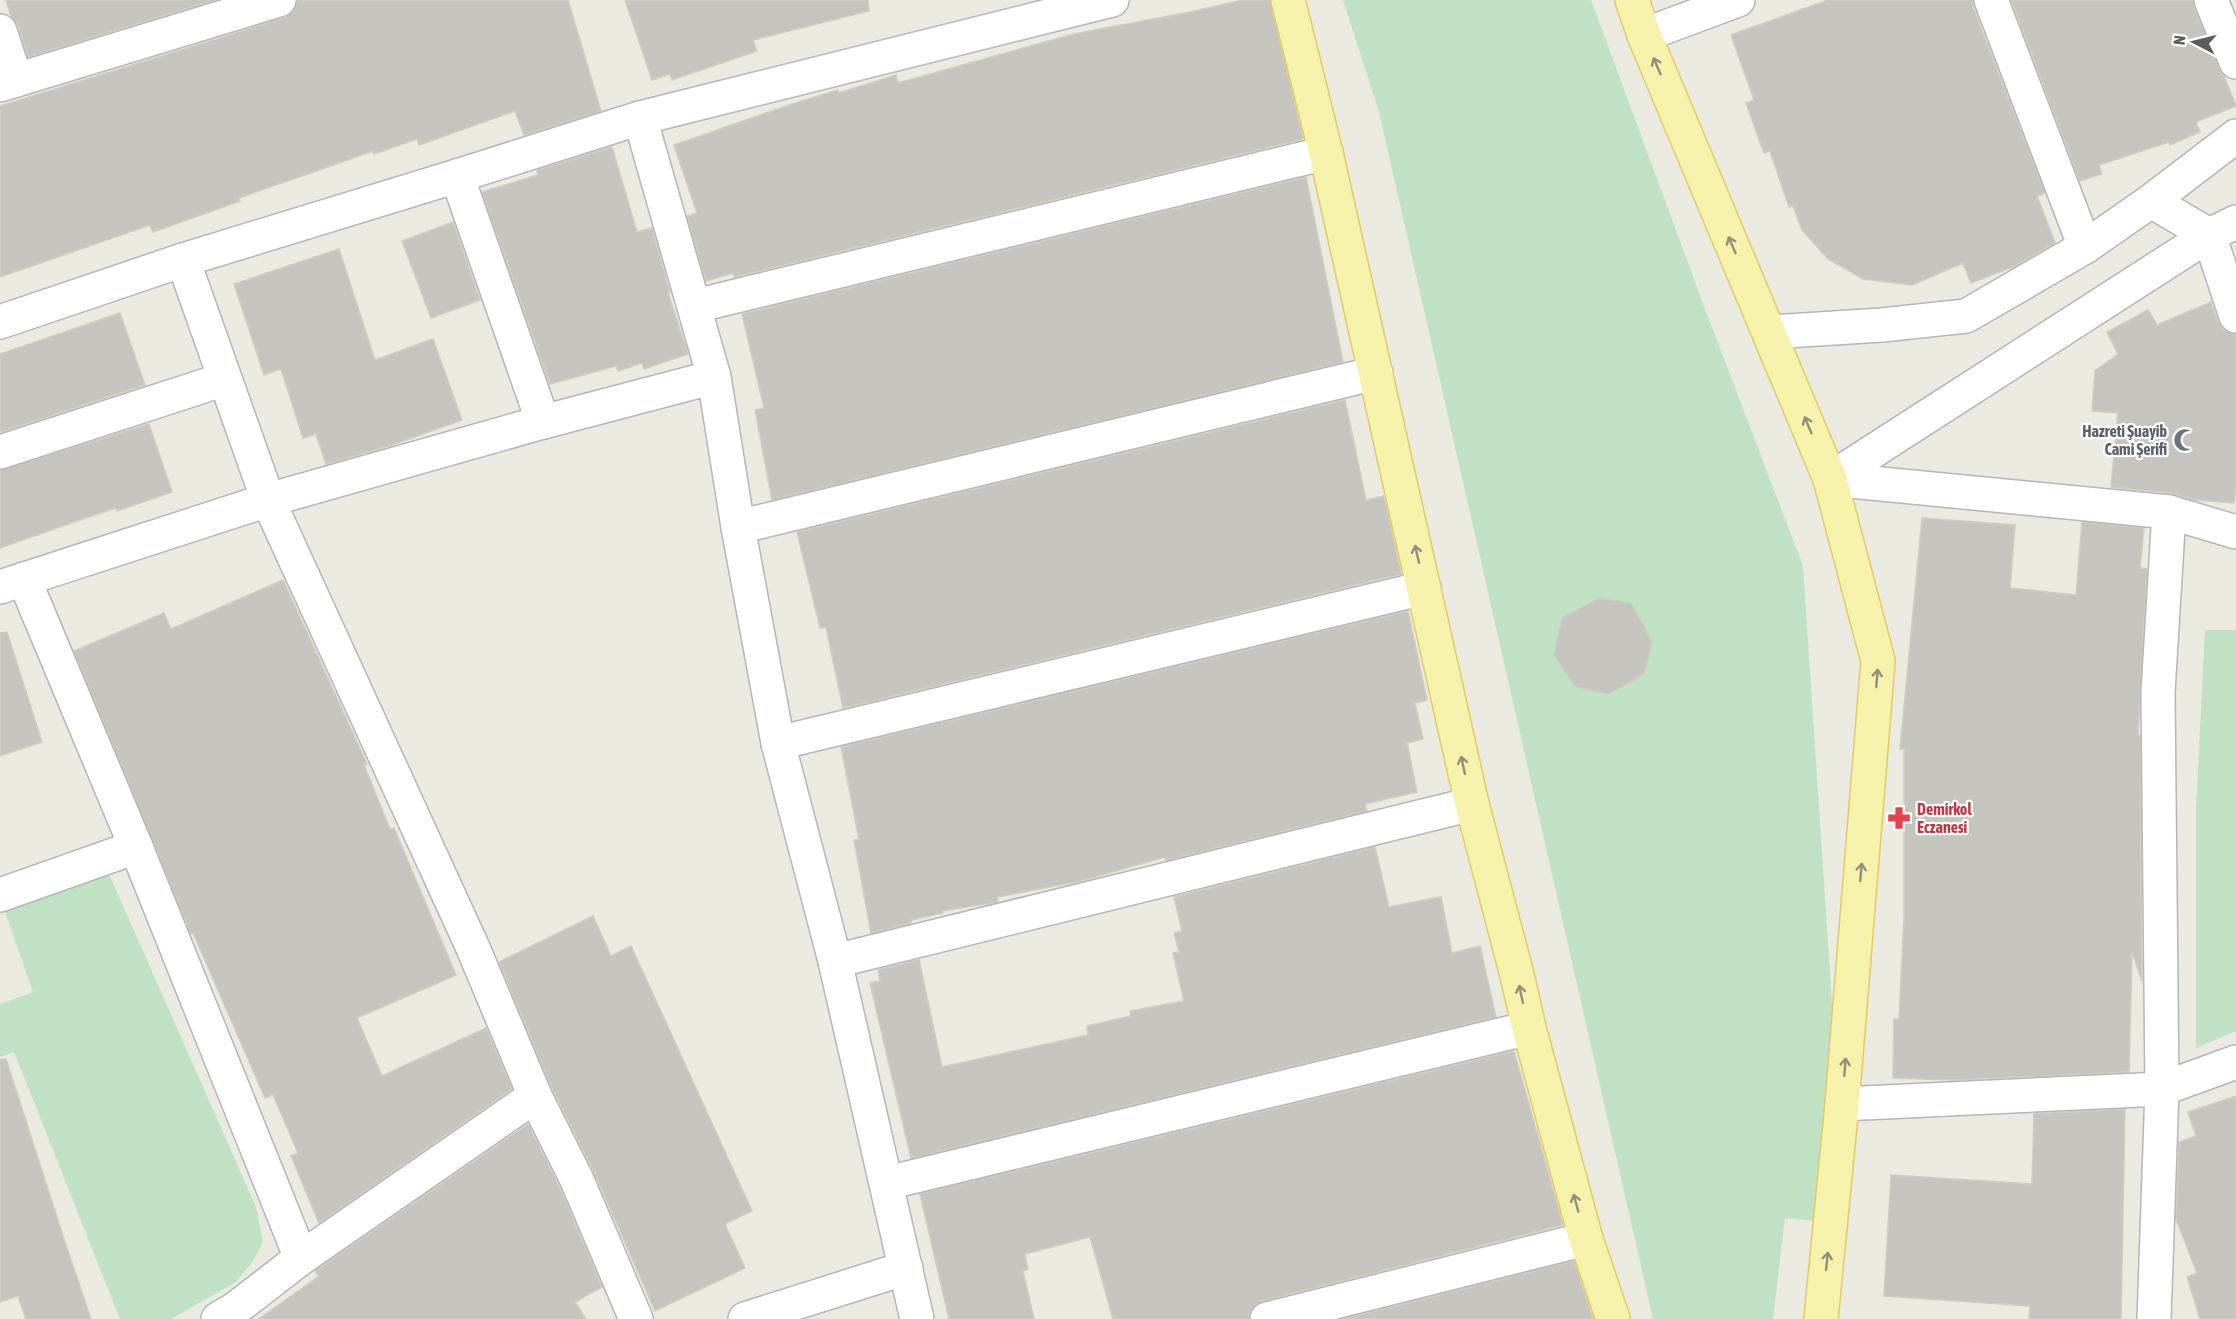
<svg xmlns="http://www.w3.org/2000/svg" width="2236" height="1319" font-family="'Asap Condensed',sans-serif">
  <rect width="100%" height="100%" fill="#ebeae1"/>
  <g fill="#c0e1c3">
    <path d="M 1343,0 L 1591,0 L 1704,306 L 1803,566 L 1834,1034 L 1817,1221 L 1785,1218 L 1773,1319 L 1653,1319 L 1379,112 Z"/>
    <path d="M 2205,630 L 2236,630 L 2236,1031 L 2196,1048 L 2196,809 Z"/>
    <path d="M 109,874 L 256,1207 L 263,1242 L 253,1261 L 236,1282 L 171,1319 L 120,1319 L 14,1052 L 0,1057 L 0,1004 L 33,992 L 5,912 Z"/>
  </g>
  <g fill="#c6c4be" stroke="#cfccc0" stroke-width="1.5">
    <path d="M 6,0 L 215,0 L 28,57 L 18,25 L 11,16 Z"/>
    <path d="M 297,0 L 568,0 L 601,111 L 524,135 L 515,111 L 419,145 L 417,139 L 374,154 L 373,151 L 239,198 L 240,201 L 153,232 L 150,225 L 0,277 L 0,106 L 284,18 L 293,12 Z"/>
    <path d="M 625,0 L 868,0 L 869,11 L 753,40 L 757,51 L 672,80 L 670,74 L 652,80 Z"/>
    <path d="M 1243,0 L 1270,0 L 1303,138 L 1299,140 L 734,277 L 733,273 L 706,281 L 687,216 L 697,213 L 674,145 L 789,105 L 838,90 L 839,93 L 896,75 L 898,83 L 1074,34 L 1190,12 Z"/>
    <path d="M 1828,0 L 1973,0 L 1973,7 L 2045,193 L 2037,196 L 2055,243 L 2015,266 L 1971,283 L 1963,263 L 1912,285 L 1863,279 L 1828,259 L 1802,230 L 1793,206 L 1789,207 L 1770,151 L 1764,153 L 1746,103 L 1754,100 L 1731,35 Z"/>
    <path d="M 2011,0 L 2193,0 L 2194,7 L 2219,69 L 2224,76 L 2236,106 L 2196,122 L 2200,132 L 2170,145 L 2169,142 L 2099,165 L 2102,174 L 2080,181 Z"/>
    <path d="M 612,147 L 637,232 L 652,228 L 670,293 L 668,293 L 688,354 L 644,369 L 642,363 L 618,371 L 616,366 L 550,384 L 482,192 L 538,175 L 537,170 Z"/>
    <path d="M 1306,177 L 1343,362 L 772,500 L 755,410 L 764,408 L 742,314 Z"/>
    <path d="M 453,222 L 480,300 L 431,318 L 402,241 Z"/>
    <path d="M 339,249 L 375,360 L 433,339 L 462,420 L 392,445 L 326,464 L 316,434 L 303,438 L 281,369 L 264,375 L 234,284 Z"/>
    <path d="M 2211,302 L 2218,322 L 2223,330 L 2236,334 L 2236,486 L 2234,503 L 2195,500 L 2171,493 L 2111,487 L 2118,413 L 2092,411 L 2095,371 L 2118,354 L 2107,332 L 2148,310 L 2157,325 Z"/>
    <path d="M 120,313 L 145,385 L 0,432 L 0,354 Z"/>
    <path d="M 1345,400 L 1366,500 L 1384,496 L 1401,574 L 843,708 L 826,627 L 820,628 L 797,532 Z"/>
    <path d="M 149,424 L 172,492 L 117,511 L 116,508 L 74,522 L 0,548 L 0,470 Z"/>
    <path d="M 1922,518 L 2015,525 L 2010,588 L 2076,595 L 2082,522 L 2144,528 L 2140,568 L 2147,569 L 2138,736 L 2140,736 L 2142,981 L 2132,952 L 2129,1072 L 1955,1080 L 1893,1078 L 1894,1019 L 1899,1019 L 1904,917 L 1904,749 L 1900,749 Z"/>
    <path d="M 283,580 L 367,764 L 364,765 L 390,829 L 394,828 L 456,975 L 357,1018 L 382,1076 L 486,1028 L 512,1089 L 319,1223 L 291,1156 L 298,1153 L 273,1095 L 265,1098 L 193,933 L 191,934 L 74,651 L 164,613 L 171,629 Z"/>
    <path d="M 1599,598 L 1631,603 L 1652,642 L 1644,674 L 1608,694 L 1576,687 L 1554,655 L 1562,618 Z"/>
    <path d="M 1408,611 L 1427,700 L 1415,703 L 1423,739 L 1407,743 L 1417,792 L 1365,804 L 1367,811 L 1166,860 L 1165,857 L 1081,881 L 997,897 L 998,902 L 942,911 L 943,913 L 911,920 L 911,923 L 871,933 L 854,840 L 859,839 L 841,747 Z"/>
    <path d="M 7,632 L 42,742 L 0,756 L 0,633 Z"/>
    <path d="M 1375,847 L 1389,907 L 1441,897 L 1452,953 L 1480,946 L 1496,1017 L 911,1158 L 870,983 L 880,981 L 878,970 L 919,960 L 942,1067 L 1088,1035 L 1087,1026 L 1131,1016 L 1130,1011 L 1184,1001 L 1173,953 L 1179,952 L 1174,933 L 1182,931 L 1174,897 Z"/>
    <path d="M 593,916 L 611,956 L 631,946 L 752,1211 L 725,1224 L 745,1268 L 655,1311 L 594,1172 L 552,1088 L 499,962 Z"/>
    <path d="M 1514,1051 L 1563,1225 L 1262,1301 L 1254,1306 L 1249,1313 L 1249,1319 L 1113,1319 L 1090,1237 L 1025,1254 L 1028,1269 L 1023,1271 L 1034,1319 L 949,1319 L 920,1194 Z"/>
    <path d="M 6,1059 L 65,1242 L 91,1319 L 26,1319 L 18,1296 L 0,1302 L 0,1060 Z"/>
    <path d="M 2236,1096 L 2236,1319 L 2200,1319 L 2187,1277 L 2197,1273 L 2176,1219 L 2179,1142 L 2196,1136 L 2188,1112 Z"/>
    <path d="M 2125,1109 L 2121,1319 L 2029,1319 L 2030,1306 L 1884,1296 L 1891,1175 L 2032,1184 L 2034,1114 Z"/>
    <path d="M 528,1124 L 560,1188 L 602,1287 L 575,1302 L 586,1319 L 259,1319 L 319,1276 L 315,1271 Z"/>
    <path d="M 1574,1261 L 1593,1319 L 1344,1319 Z"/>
  </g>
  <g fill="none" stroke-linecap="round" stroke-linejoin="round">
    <g stroke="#b4b6ba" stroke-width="36">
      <g id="minor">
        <path d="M 1991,0 L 2085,247"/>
        <path d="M 2211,0 L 2236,62"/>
        <path d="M 0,31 L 16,80"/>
        <path d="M 1644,35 L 1738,0"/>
        <path d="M 0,85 L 279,0"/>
        <path d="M 2151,201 L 2209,235 L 2236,316"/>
        <path d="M 183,260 L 268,500 L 543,422 L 457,176 L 640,118"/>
        <path d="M 695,306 L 1326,153"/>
        <path d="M 0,322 L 183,260 L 457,176"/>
        <path d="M 1769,332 L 1882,325 L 1966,316 L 2085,247 L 2151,201 L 2236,136"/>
        <path d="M 543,422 L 714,377"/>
        <path d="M 0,452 L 225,379"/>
        <path d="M 1830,479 L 2209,235 L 2236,222"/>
        <path d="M 1830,479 L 2169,512 L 2236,532"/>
        <path d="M 738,527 L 1376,373"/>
        <path d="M 24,579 L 136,847 L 301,1258"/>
        <path d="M 0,587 L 268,500 L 473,948 L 535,1096 L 577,1180 L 636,1319"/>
        <path d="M 778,743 L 1424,588"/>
        <path d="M 0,895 L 136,847"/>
        <path d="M 835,961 L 1472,804"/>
        <path d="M 1842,1104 L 2162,1089 L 2236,1062"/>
        <path d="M 887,1183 L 1529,1028"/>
        <path d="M 218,1319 L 235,1309 L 301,1258 L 535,1096"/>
        <path d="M 745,1319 L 906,1268"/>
        <path d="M 917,1319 L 835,961 L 778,743 L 738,527 L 714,377 L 640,118 L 1112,0"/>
        <path d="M 1267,1319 L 1586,1239"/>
        <path d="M 2154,1319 L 2162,1089 L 2158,692 L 2169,512"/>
      </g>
    </g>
    <g stroke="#e2cb63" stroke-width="36">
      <g id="major">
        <path d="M 1288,0 L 1326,153 L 1472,804 L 1517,975 L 1529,1028 L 1586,1239 L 1613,1319"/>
        <path d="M 1632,0 L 1644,35 L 1830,479 L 1878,661 L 1842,1104 L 1821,1319"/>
      </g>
    </g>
    <use href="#minor" stroke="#fff" stroke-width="33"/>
    <use href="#major" stroke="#f6f1ab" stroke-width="33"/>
  </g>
  <defs><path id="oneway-shaft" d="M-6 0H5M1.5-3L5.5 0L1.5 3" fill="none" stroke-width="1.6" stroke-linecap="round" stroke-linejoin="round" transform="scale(1.5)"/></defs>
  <g stroke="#91907a">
    <use href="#oneway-shaft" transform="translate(1657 66) rotate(-113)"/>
    <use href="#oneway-shaft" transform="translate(1732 245) rotate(-113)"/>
    <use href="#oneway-shaft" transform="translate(1808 425) rotate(-113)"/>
    <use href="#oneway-shaft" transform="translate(1417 554) rotate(-103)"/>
    <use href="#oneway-shaft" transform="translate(1877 678) rotate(-85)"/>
    <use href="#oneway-shaft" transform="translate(1463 765) rotate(-102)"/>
    <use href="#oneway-shaft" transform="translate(1861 872) rotate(-85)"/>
    <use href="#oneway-shaft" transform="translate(1521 994) rotate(-102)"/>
    <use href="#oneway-shaft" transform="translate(1845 1067) rotate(-85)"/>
    <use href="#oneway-shaft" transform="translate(1576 1203) rotate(-105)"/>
    <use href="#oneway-shaft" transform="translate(1827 1261) rotate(-84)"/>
  </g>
  <defs>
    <g id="mosque-bare" transform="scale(1.8)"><path d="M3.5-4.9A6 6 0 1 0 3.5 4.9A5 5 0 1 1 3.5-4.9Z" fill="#6b7280" stroke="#fff" stroke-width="2.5" paint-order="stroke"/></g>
    <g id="pharmacy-bare" transform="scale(1.8)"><path d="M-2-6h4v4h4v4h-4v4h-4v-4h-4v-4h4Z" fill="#e0444e" stroke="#fff" stroke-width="2.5" paint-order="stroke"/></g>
  </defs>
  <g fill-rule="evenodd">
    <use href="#mosque-bare" x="2185" y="440"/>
    <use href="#pharmacy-bare" x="1899" y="818"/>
  </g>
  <g text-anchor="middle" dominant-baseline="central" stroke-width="4.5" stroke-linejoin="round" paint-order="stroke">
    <g font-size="16" font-weight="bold" fill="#5b616d" stroke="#fff" text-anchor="end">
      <text x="2167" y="431">Hazreti Şuayib<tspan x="2167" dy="18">Cami Şerifi</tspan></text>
    </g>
    <g font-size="16" font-weight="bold" fill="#be3a42" stroke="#fff" text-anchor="start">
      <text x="1917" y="809">Demirkol<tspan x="1917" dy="18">Eczanesi</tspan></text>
    </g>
  </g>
  <g transform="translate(2194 42) rotate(277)" stroke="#ffffff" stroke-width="4.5" paint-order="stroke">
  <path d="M0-4.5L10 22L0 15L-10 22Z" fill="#5a5c60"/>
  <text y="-9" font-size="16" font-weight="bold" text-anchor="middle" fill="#5a5c60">N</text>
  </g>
</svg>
